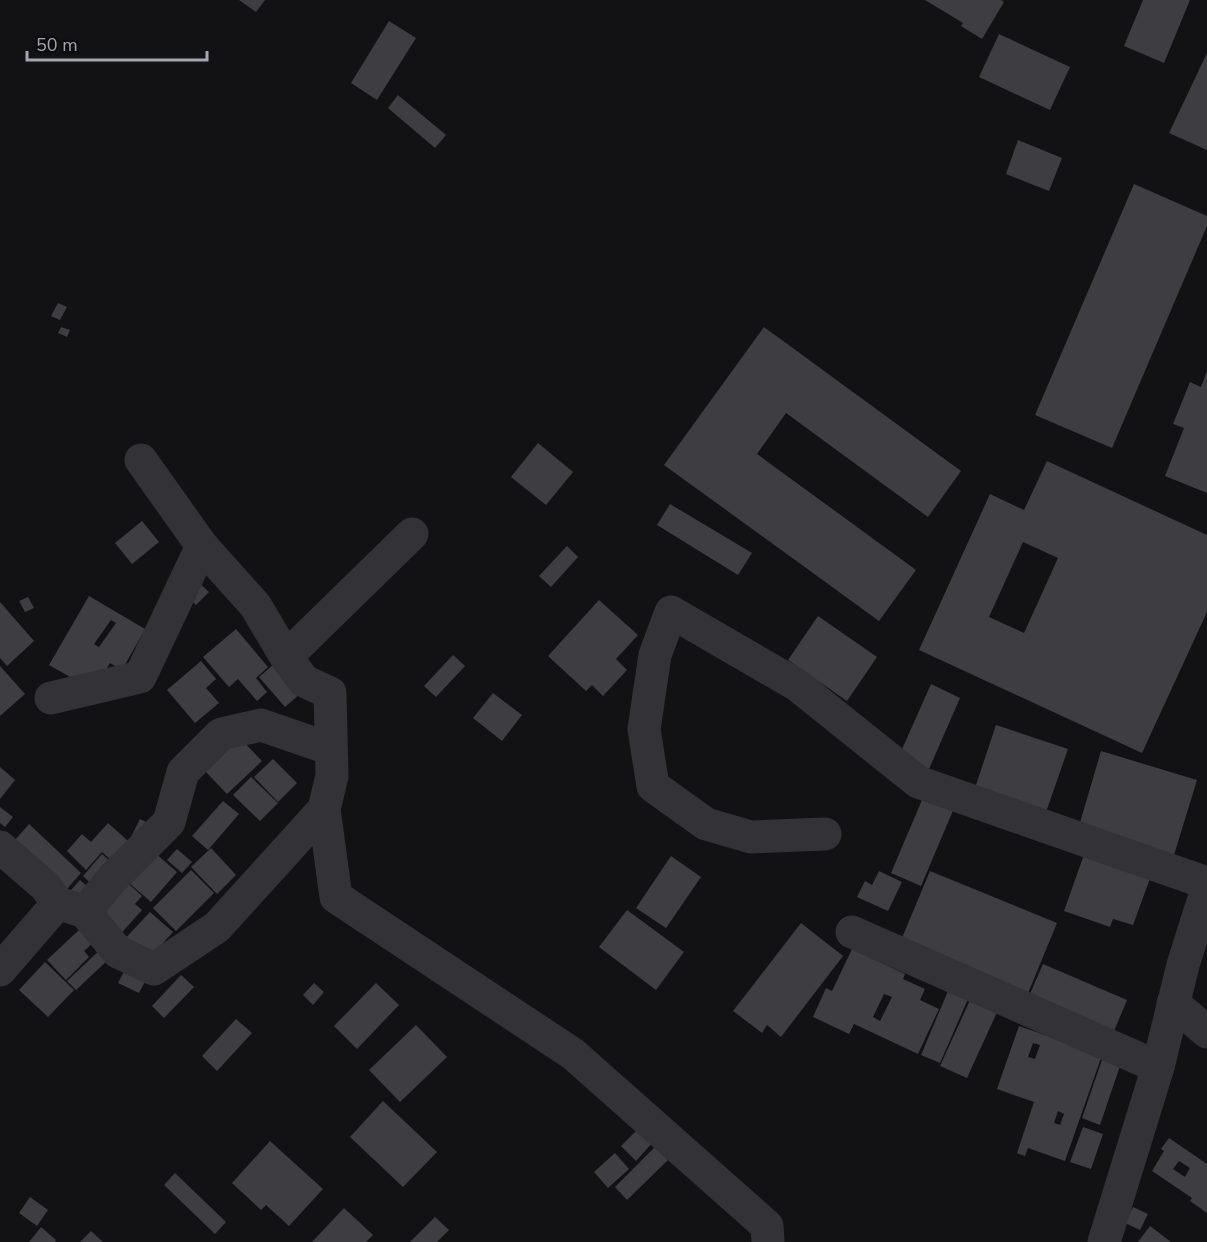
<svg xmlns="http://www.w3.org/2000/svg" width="1207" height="1242" font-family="'Nunito Sans',sans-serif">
  <rect width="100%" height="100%" fill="#121113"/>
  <g fill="#3e3e42" fill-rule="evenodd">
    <path d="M 239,0 L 265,0 L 256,12 Z"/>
    <path d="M 925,0 L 1001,0 L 1004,2 L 982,39 L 961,26 L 963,23 Z"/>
    <path d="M 1143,0 L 1190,0 L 1164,63 L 1124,46 Z"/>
    <path d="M 389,21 L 416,38 L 377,100 L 351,83 Z"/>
    <path d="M 999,34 L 1070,67 L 1050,110 L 979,77 Z"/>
    <path d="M 1207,53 L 1207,150 L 1169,133 Z"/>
    <path d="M 398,95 L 446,135 L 435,148 L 388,108 Z"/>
    <path d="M 1018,140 L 1062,158 L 1049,191 L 1006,174 Z"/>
    <path d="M 1134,184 L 1207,216 L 1207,226 L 1112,448 L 1035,415 Z"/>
    <path d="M 58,303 L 67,307 L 60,320 L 51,316 Z"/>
    <path d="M 61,327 L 70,330 L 67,337 L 58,333 Z"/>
    <path d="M 764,327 L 961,471 L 928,517 L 786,413 L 757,454 L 916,570 L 879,621 L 664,465 Z"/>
    <path d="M 1207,371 L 1207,493 L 1165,476 L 1184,428 L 1173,424 L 1190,382 L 1201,387 Z"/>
    <path d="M 538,443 L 573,472 L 546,505 L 511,477 Z"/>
    <path d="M 1047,461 L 1207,535 L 1207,612 L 1142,753 L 919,650 L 990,494 L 1024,510 ZM 1023,542 L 1058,558 L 1024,633 L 989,617 Z"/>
    <path d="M 670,504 L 752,553 L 738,575 L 657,525 Z"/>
    <path d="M 142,521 L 159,542 L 132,564 L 115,543 Z"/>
    <path d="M 567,546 L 578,557 L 551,587 L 539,576 Z"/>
    <path d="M 198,582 L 209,592 L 196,605 L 186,595 Z"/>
    <path d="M 89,596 L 145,629 L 122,670 L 110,663 L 102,676 L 86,686 L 49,665 ZM 111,620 L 116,623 L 99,647 L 94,644 Z"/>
    <path d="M 28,597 L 34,608 L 25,612 L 19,601 Z"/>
    <path d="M 599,600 L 638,635 L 616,659 L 627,670 L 603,696 L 592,685 L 586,691 L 548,656 Z"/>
    <path d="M 0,602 L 34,641 L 7,666 L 0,658 Z"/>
    <path d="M 818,616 L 877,657 L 847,701 L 788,660 Z"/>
    <path d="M 236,629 L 268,667 L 256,678 L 267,692 L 257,701 L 238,679 L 229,687 L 203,657 Z"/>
    <path d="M 453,655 L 465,666 L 436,697 L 424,686 Z"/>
    <path d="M 280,659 L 302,692 L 285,707 L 259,677 Z"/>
    <path d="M 201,661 L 216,679 L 206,688 L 219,703 L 195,723 L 167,690 Z"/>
    <path d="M 0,666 L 25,694 L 0,716 Z"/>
    <path d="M 931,684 L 960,698 L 929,769 L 899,756 Z"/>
    <path d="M 493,693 L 522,715 L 502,741 L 473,718 Z"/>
    <path d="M 996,725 L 1068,749 L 1045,815 L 974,791 Z"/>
    <path d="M 239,737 L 262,761 L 227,794 L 205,771 Z"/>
    <path d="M 1101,751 L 1197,780 L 1174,855 L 1079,826 Z"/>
    <path d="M 273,759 L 297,783 L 278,802 L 254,777 Z"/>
    <path d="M 0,767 L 15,780 L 0,799 Z"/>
    <path d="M 251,777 L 278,803 L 260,821 L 233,795 Z"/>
    <path d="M 925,793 L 955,806 L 921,886 L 891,873 Z"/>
    <path d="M 223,801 L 239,814 L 208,850 L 192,836 Z"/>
    <path d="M 0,807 L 13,817 L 5,827 L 0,823 Z"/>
    <path d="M 140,819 L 154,826 L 130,839 Z"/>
    <path d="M 108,823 L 137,849 L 120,868 L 102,852 L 86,870 L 67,851 L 82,834 L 91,842 Z"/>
    <path d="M 29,824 L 81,873 L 67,889 L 15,840 Z"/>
    <path d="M 148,847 L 177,872 L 151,902 L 122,877 Z"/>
    <path d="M 211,848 L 236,875 L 217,894 L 191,867 Z"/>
    <path d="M 177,849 L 192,862 L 182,873 L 167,860 Z"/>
    <path d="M 1086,849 L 1152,873 L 1133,925 L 1113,919 L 1110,927 L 1064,911 Z"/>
    <path d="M 102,854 L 120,870 L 100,892 L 83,876 Z"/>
    <path d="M 671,856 L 701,877 L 666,928 L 636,908 Z"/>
    <path d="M 191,870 L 214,893 L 176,931 L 153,908 Z"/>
    <path d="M 879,871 L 902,882 L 888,911 L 857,897 L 865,881 L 872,885 Z"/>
    <path d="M 930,871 L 1057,923 L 1026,998 L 899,945 Z"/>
    <path d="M 120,876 L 142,896 L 135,904 L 142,910 L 117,938 L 88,912 Z"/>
    <path d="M 80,880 L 95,893 L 86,903 L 71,890 Z"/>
    <path d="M 627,910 L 684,952 L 656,990 L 599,947 Z"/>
    <path d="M 150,912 L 173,932 L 145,963 L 122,942 Z"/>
    <path d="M 801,923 L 843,956 L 781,1037 L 767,1025 L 762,1033 L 733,1011 Z"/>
    <path d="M 81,928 L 95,941 L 84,951 L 89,957 L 66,980 L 47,960 Z"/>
    <path d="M 103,947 L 112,956 L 76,990 L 67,981 Z"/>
    <path d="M 852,949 L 905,974 L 903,979 L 925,989 L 920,1000 L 939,1009 L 918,1054 L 854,1024 L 849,1034 L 813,1017 L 826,988 L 832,991 ZM 884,994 L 892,997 L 880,1021 L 873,1017 Z"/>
    <path d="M 45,962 L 74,990 L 48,1017 L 19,990 Z"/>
    <path d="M 1043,964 L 1127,1000 L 1114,1031 L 1026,1003 Z"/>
    <path d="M 127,966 L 148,976 L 139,993 L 118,983 Z"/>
    <path d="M 181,975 L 194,987 L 164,1018 L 152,1006 Z"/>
    <path d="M 314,983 L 324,992 L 313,1005 L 303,995 Z"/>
    <path d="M 376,983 L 399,1005 L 357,1049 L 334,1026 Z"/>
    <path d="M 948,991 L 968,999 L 940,1063 L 921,1055 Z"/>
    <path d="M 971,998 L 998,1010 L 967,1078 L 940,1066 Z"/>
    <path d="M 236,1019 L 252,1033 L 217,1071 L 202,1056 Z"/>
    <path d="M 416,1025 L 447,1057 L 400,1102 L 369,1070 Z"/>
    <path d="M 1019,1026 L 1102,1055 L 1065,1161 L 1028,1148 L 1025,1156 L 1017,1153 L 1034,1102 L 997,1089 ZM 1033,1043 L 1040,1045 L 1035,1059 L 1028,1057 ZM 1058,1111 L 1064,1114 L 1060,1125 L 1054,1123 Z"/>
    <path d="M 1104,1054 L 1122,1060 L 1100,1125 L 1082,1118 Z"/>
    <path d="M 383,1101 L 437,1152 L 403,1187 L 350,1137 Z"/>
    <path d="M 1083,1127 L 1103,1134 L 1091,1169 L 1070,1162 Z"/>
    <path d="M 639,1128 L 653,1142 L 636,1161 L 621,1146 Z"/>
    <path d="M 1169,1138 L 1207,1164 L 1207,1213 L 1190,1201 L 1192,1198 L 1152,1171 L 1164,1151 L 1161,1149 ZM 1179,1161 L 1190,1168 L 1185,1177 L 1173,1169 Z"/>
    <path d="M 270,1141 L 323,1189 L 289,1226 L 266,1205 L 261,1210 L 232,1183 Z"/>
    <path d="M 655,1147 L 668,1160 L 627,1200 L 615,1187 Z"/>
    <path d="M 615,1153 L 629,1169 L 608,1188 L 594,1172 Z"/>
    <path d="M 175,1173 L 226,1222 L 215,1234 L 164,1185 Z"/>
    <path d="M 30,1197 L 48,1210 L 37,1226 L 19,1213 Z"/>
    <path d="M 1133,1207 L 1148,1214 L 1140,1230 L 1125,1223 Z"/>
    <path d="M 344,1208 L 373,1235 L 366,1242 L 312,1242 Z"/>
    <path d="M 435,1217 L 449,1230 L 437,1242 L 410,1242 Z"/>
    <path d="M 1150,1226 L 1171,1242 L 1138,1242 Z"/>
    <path d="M 41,1227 L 56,1240 L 55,1242 L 29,1242 Z"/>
    <path d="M 91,1231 L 103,1242 L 80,1242 Z"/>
  </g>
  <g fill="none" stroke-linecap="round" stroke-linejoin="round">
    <g stroke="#333337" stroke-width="33">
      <path d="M 141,460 L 202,546 L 255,605 L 286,657 L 304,681 L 330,693 L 332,776 L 324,809"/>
      <path d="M 286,657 L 412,534"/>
      <path d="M 51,698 L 140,677 L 202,546"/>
      <path d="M 825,834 L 751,837 L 706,824 L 653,786 L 644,729 L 655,655 L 671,612 L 797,685 L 918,782 L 1207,883"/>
      <path d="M 0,847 L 45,886 L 58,903 L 85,912 L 118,952 L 154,969 L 217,927 L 324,809 L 336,897 L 573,1054 L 767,1226 L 768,1242"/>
      <path d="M 85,912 L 112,879 L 169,822 L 183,772 L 221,734 L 261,725 L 331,749"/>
      <path d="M 852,932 L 1158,1067"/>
      <path d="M 0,970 L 58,903"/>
      <path d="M 1173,1003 L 1207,1032"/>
      <path d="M 1104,1242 L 1158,1067 L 1183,965 L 1207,889"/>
    </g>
  </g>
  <path d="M27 51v9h180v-9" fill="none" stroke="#a4a5b2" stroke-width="3"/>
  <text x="36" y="51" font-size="18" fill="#a4a5b2" stroke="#0d0c0d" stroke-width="4.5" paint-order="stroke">50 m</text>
</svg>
